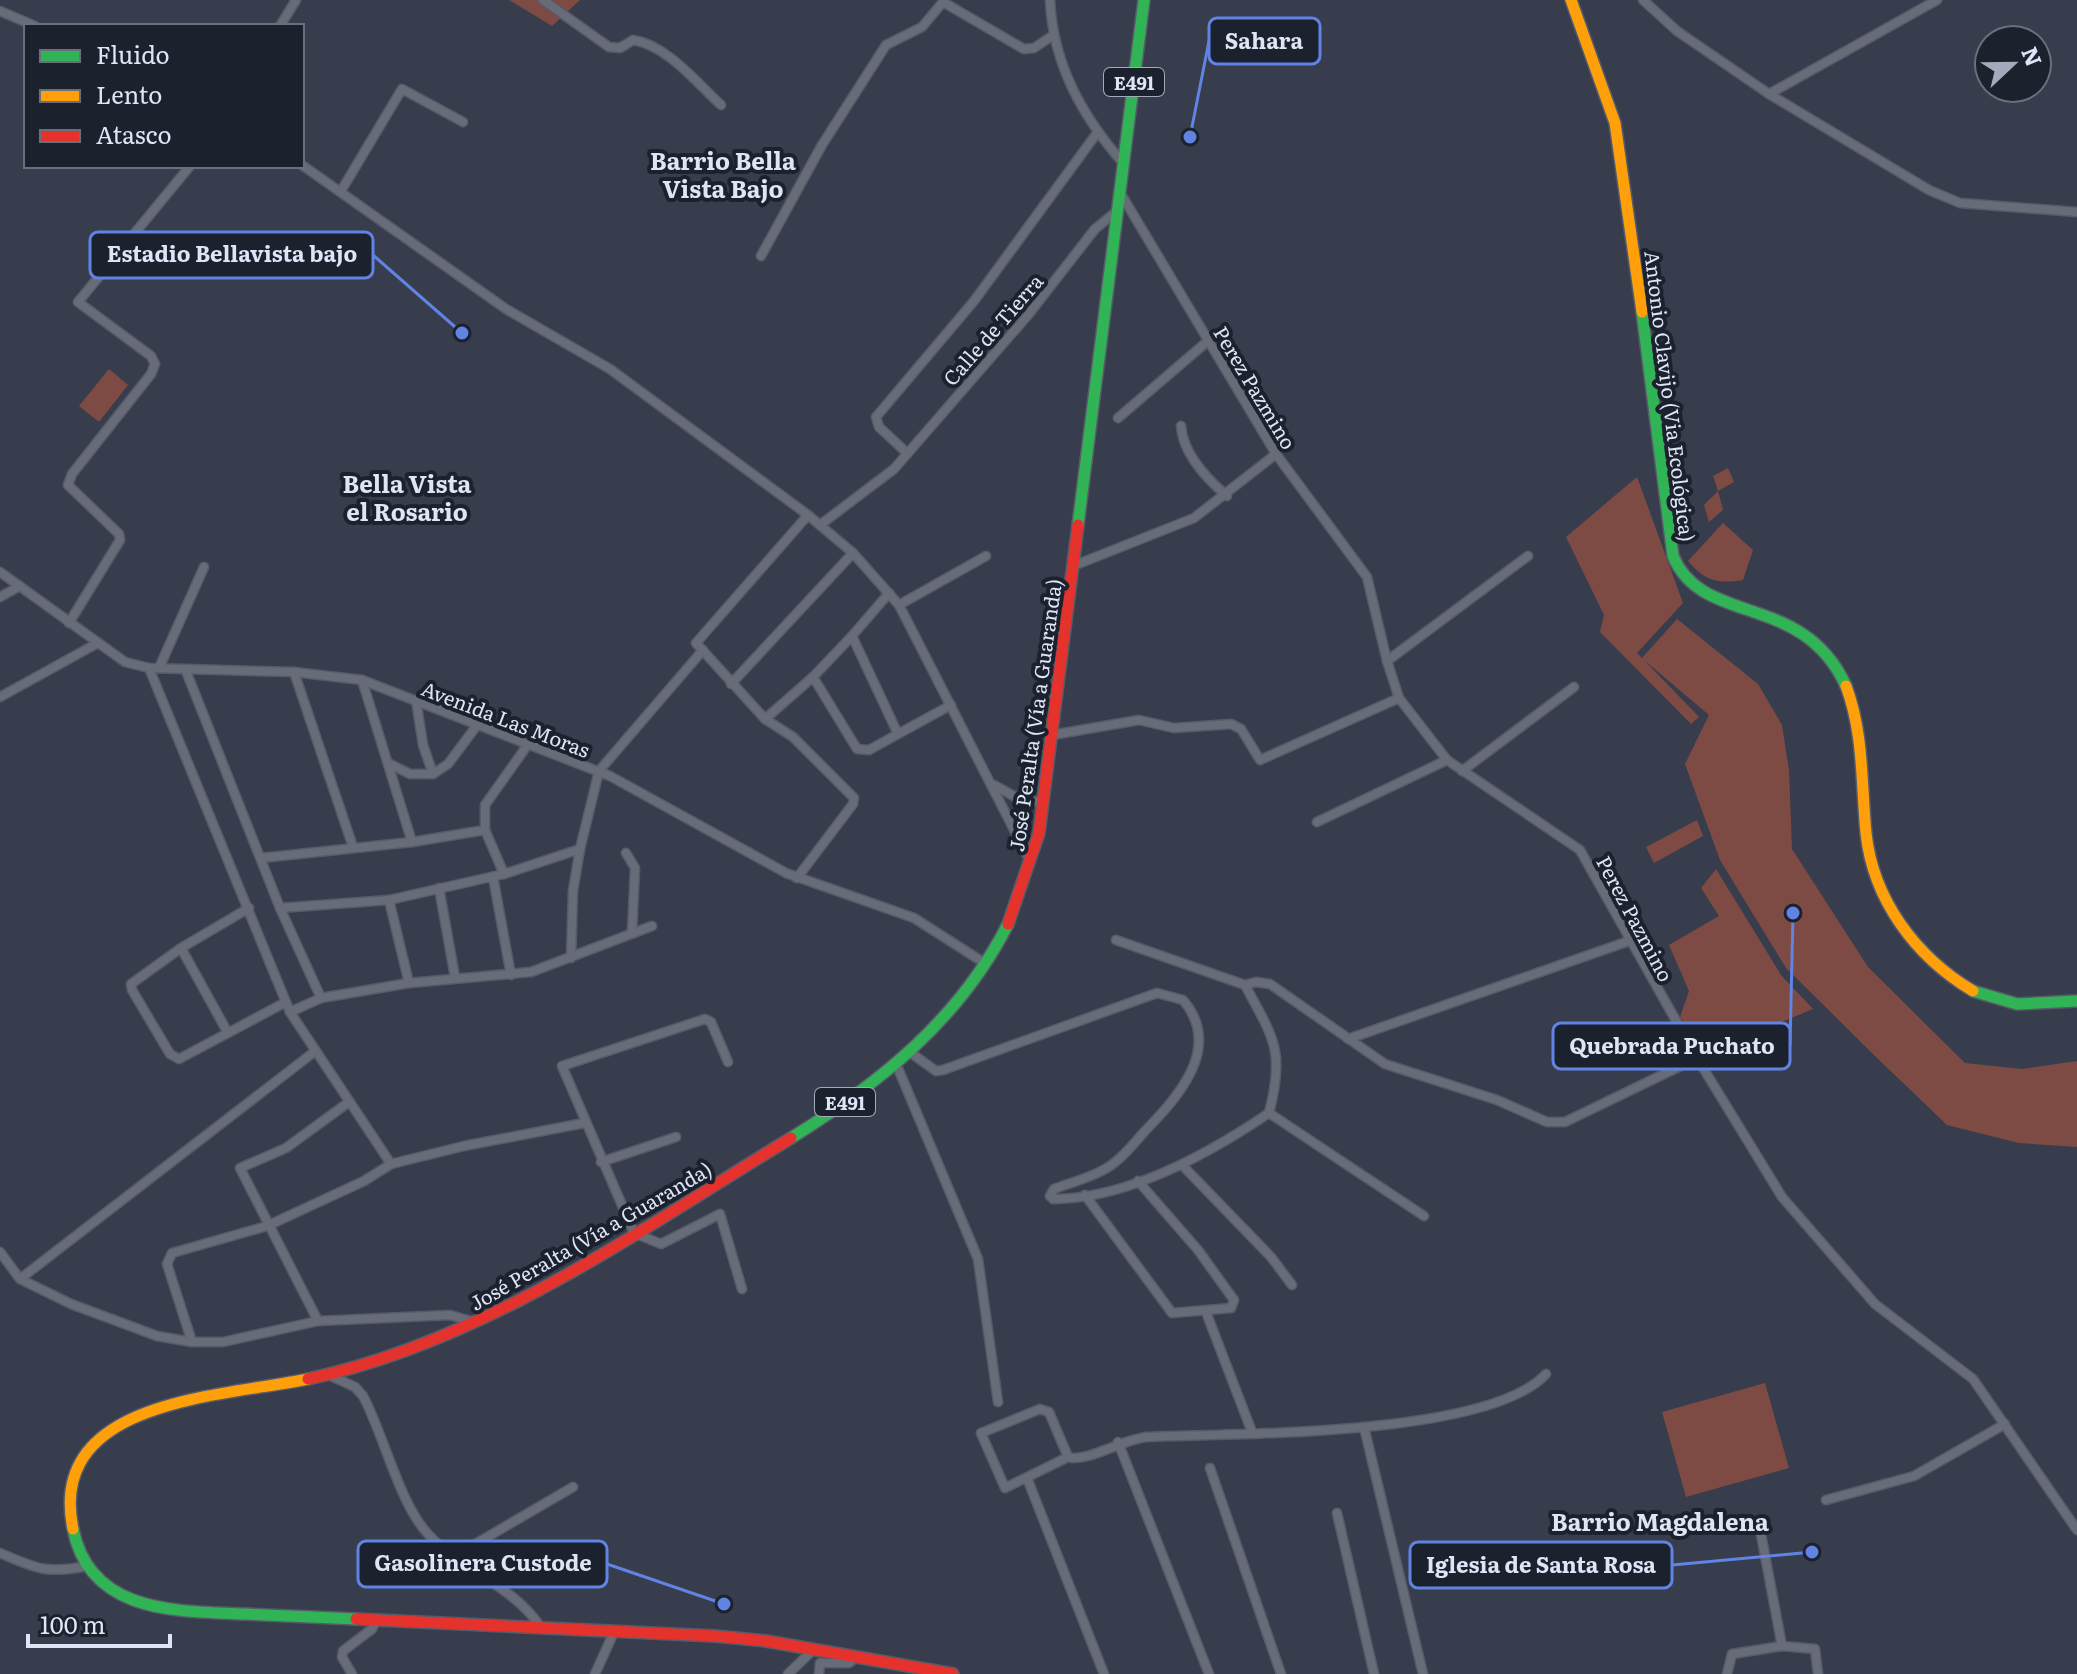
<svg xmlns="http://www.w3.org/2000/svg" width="2077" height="1674" font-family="Literata,serif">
  <rect width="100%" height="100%" fill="#373d4d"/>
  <g fill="#7e4a44">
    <path d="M 509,0 L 580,0 L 552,26 Z"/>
    <path d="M 109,369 L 128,385 L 99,422 L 79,406 Z"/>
    <path d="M 1728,468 L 1734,482 L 1718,491 L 1723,510 L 1709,522 L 1704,505 L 1718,491 L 1713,476 Z"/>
    <path d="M 1637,477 L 1683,603 L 1637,653 L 1642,658 L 1677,619 L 1758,684 L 1782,725 L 1789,770 L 1792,849 L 1868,967 L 1965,1063 L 2022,1069 L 2077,1061 L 2077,1147 L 2019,1143 L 1947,1125 L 1877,1058 L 1786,968 L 1720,860 L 1685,764 L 1709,715 L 1644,660 L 1699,717 L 1691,724 L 1600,632 L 1604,615 L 1566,537 Z"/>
    <path d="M 1723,523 L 1753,550 L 1743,580 C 1717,584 1705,581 1688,561 Z"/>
    <path d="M 1697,820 L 1703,836 L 1654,863 L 1646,847 Z"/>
    <path d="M 1716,869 L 1781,975 L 1813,1009 L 1707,1053 L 1680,1017 L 1689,991 L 1669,945 L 1719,916 L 1701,888 Z"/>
    <path d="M 1765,1383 L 1789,1468 L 1686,1497 L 1662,1412 Z"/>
  </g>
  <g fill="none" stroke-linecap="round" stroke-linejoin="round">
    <g stroke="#565b69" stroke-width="11">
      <g id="street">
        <path d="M 543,0 L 609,47 L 620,48 L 633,40 C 667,45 697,83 721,105"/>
        <path d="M 1050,0 C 1053,64 1082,116 1123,163"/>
        <path d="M 1643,0 L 1677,31 L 1769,94 L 1929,190 L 1960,203 L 2077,212"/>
        <path d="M 0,11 L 35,26"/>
        <path d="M 280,26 L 296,0"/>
        <path d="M 1769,94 L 1937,0"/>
        <path d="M 302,165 L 506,309 L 610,369 L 808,515 L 853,553 L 899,605 L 1030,861"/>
        <path d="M 341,191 L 402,89 L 463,122"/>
        <path d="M 1121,194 L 1276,454 L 1367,577 L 1387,661 L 1399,698 L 1447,760 L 1580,850 L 1697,1058 L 1782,1197 L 1875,1304 L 1973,1379 L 2077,1530"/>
        <path d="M 761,256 L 822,145 L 886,45 L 922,27 L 943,2 L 1024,49 L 1034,48 L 1052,36"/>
        <path d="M 1118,418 L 1209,340"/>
        <path d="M 1181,426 C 1183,454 1207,479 1227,496"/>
        <path d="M 907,453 L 879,427 L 876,417 L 974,301 L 1097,133"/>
        <path d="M 820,525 L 894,469 L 1028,315 L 1095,229 L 1117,211"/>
        <path d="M 1073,566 L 1194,518 L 1276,454"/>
        <path d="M 0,572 L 125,662 L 149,668 L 294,672 L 362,680 L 610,776 L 786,873 L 914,918 L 986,964"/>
        <path d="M 889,593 L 852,636 L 898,734 L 951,705"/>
        <path d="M 0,597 L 20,586"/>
        <path d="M 899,605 L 986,556"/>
        <path d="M 69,623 L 120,540 L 119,534 L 68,485 L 72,474 L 151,374 L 155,364 L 151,356 L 78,302 L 190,166"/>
        <path d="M 1387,661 L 1528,556"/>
        <path d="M 149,668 L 290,1012 L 391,1164"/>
        <path d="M 159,668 L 204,567"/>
        <path d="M 186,671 L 280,908 L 321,998"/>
        <path d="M 294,672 L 353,847"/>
        <path d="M 813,677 L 857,749 L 869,750 L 898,734"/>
        <path d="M 731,684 L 853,553"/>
        <path d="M 0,697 L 96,644"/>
        <path d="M 416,700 L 423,745 L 433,774 L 448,764 L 478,724"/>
        <path d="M 765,719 L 696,643 L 808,515"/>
        <path d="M 1052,735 L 1139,720 L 1174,728 L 1231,724 L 1241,729 L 1260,760 L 1399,698"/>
        <path d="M 388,763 L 410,774 L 433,774"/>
        <path d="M 1462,771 L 1574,687"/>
        <path d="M 994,785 L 1021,800 L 1044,802"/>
        <path d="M 1317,822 L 1447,760"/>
        <path d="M 485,830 L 504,874 L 580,849 L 599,771 L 703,650"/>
        <path d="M 412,842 L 485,830 L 485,805 L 529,743"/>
        <path d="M 626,853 L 635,868 L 632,933"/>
        <path d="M 261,858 L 412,842 L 362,680"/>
        <path d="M 493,877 L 511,975"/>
        <path d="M 797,878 L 853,804 L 854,798 L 793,737 L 765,719 L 813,677 L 852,636"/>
        <path d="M 439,888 L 455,977"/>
        <path d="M 389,900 L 409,983"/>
        <path d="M 249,908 L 181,948 L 131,984 L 132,990 L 170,1054 L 179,1059 L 286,1002"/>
        <path d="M 280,908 L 389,900 L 504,874"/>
        <path d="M 1116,940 L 1245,985"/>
        <path d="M 181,948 L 228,1033"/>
        <path d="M 571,958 L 573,891 L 580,849"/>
        <path d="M 290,1012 L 321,998 L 409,983 L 531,972 L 652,926"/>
        <path d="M 1348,1039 L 1629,941"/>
        <path d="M 911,1053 L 936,1071 L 943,1070 L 1157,993 L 1183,1000 C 1223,1047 1179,1096 1145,1131 C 1134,1143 1124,1157 1110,1166 C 1094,1177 1072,1182 1054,1189 L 1050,1196 L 1053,1199 C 1127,1199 1210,1153 1269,1113 C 1285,1051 1274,1039 1245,985 L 1256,982 L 1270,984 L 1385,1064 L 1497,1100 L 1547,1122 L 1565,1122 L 1697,1058"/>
        <path d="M 728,1062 L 711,1022 L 705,1019 L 562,1066 L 634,1233 L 661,1244 L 720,1214 L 742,1289"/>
        <path d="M 897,1066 L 978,1259 L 998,1402"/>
        <path d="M 1269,1113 L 1424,1216"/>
        <path d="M 601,1162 L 676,1137"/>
        <path d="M 1182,1165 L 1271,1257 L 1292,1285"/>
        <path d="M 1085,1195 L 1172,1313 L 1231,1308 L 1234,1300 L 1198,1250 L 1138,1181"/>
        <path d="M 0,1252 L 20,1279 L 71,1304 L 157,1336 L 192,1342 L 223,1342 L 318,1321 L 450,1315 L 474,1322"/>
        <path d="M 20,1279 L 314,1052"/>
        <path d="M 1206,1312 L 1252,1432"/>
        <path d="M 318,1321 L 240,1168 L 286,1148 L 349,1102"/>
        <path d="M 192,1342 L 167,1264 L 172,1253 L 267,1226 L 364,1181 L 391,1164 L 464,1146 L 584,1123"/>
        <path d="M 331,1376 L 355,1387 L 363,1396 C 384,1435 399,1503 428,1534 C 462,1571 511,1584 540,1626"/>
        <path d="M 1040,1409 L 1049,1412 L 1068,1457 L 1005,1488 L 981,1433 Z"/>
        <path d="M 1364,1427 L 1423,1674"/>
        <path d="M 1118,1442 L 1209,1674"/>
        <path d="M 1068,1457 C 1085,1463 1122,1440 1146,1437 C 1235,1433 1488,1437 1546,1374"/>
        <path d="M 1210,1468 L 1281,1674"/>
        <path d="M 1027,1478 L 1104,1674"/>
        <path d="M 1826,1500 L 1914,1476 L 2005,1424"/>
        <path d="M 1337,1513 L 1374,1674"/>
        <path d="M 1760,1529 L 1782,1646"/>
        <path d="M 0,1553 C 36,1569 48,1574 87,1566"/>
        <path d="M 453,1557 L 573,1487"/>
        <path d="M 352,1674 L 342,1657 L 343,1651 L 372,1629 L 376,1621"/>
        <path d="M 595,1674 L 614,1632"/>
        <path d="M 788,1674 L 813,1650"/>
        <path d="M 819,1674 L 820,1663 L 849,1663 L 855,1658"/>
        <path d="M 1727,1674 L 1732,1654 L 1782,1646 L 1815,1649 L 1818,1674"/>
      </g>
    </g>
    <g stroke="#565b69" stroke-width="14">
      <g id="fast">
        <path d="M 1642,312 L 1673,556 C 1702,627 1803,591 1846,686"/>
        <path d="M 1078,525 L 1144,0"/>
        <path d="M 1973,991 L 2017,1004 L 2077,1001"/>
        <path d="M 791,1138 C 880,1083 960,1019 1008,924"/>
        <path d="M 73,1529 C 90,1614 177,1611 245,1614 C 282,1616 319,1617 356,1619"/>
      </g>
    </g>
    <g stroke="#565b69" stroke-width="14">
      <g id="slow">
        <path d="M 1571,0 L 1615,123 L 1642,312"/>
        <path d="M 1846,686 C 1864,734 1861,783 1866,833 C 1873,900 1916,957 1973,991"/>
        <path d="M 73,1529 C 46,1399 222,1397 308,1379"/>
      </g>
    </g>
    <g stroke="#565b69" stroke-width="14">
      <g id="jam">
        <path d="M 1008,924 L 1039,833 L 1078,525"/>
        <path d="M 308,1379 C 486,1341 638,1231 791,1138"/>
        <path d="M 356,1619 L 715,1636 L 766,1641 L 953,1674"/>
      </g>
    </g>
    <use href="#street" stroke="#686c78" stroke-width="8"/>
    <use href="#fast" stroke="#30b455" stroke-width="11"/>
    <use href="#slow" stroke="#ff9f0a" stroke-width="11"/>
    <use href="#jam" stroke="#e5322d" stroke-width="11"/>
  </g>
  <g text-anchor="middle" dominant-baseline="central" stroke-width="8" stroke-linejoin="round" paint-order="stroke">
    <g fill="#1c212e" stroke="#a4aabb" stroke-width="2">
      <rect x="1104" y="68" width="60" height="28" rx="6"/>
      <rect x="815" y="1088" width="60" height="28" rx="6"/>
    </g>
    <g font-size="18" font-weight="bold" fill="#dee5f7">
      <text x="1134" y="82">E491</text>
      <text x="845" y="1102">E491</text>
    </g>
    <g font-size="20" fill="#dee5f7" stroke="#1c212e">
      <text transform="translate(992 329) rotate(-49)">Calle de Tierra</text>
      <text transform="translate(1256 387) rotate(59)">Perez Pazmino</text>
      <text transform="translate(1671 396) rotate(83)">Antonio Clavijo (Via Ecológica)</text>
      <text transform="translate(1034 715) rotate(-82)">José Peralta (Vía a Guaranda)</text>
      <text transform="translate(506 718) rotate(21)">Avenida Las Moras</text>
      <text transform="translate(1636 918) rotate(62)">Perez Pazmino</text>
      <text transform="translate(590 1235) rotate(-30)">José Peralta (Vía a Guaranda)</text>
    </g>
    <g font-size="24" font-weight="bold" fill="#dee5f7" stroke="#1c212e">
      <text x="723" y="159">Barrio Bella<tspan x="723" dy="28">Vista Bajo</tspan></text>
      <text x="407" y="482">Bella Vista<tspan x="407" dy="28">el Rosario</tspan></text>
      <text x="1660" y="1520">Barrio Magdalena</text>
    </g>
  </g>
  <path fill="none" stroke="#6183e3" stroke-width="3" d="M1190 137L1209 41M462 333L373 255M1793 913L1790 1046M724 1604L607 1564M1812 1552L1672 1565"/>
  <g fill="#6183e3" stroke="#1c212e" stroke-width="3">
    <circle cx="1190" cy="137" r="8"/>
    <circle cx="462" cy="333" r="8"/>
    <circle cx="1793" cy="913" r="8"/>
    <circle cx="724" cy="1604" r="8"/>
    <circle cx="1812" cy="1552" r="8"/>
  </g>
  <g fill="#1c212e" stroke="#6183e3" stroke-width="3">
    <rect x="1209" y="18" width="111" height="46" rx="8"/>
    <rect x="90" y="232" width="283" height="46" rx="8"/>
    <rect x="1553" y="1023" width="237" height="46" rx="8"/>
    <rect x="358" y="1541" width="249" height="46" rx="8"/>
    <rect x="1410" y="1542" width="262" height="46" rx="8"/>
  </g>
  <g font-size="22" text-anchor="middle" font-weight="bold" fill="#dee5f7">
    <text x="1264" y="49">Sahara</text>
    <text x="232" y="262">Estadio Bellavista bajo</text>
    <text x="1672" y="1054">Quebrada Puchato</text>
    <text x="483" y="1571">Gasolinera Custode</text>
    <text x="1541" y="1573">Iglesia de Santa Rosa</text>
  </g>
  <rect x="24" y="24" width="280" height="144" fill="#1c212e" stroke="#6a6f7e" stroke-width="2"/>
  <rect x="40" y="50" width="40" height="12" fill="#30b455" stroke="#6a6f7e" stroke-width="2"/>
  <text x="96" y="64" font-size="24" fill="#dee5f7">Fluido</text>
  <rect x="40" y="90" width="40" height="12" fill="#ff9f0a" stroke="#6a6f7e" stroke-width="2"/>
  <text x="96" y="104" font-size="24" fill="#dee5f7">Lento</text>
  <rect x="40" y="130" width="40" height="12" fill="#e5322d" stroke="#6a6f7e" stroke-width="2"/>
  <text x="96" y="144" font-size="24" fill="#dee5f7">Atasco</text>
  <g transform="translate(2013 64) rotate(68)"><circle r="38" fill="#1c212e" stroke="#6a6f7e" stroke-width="2"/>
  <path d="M0-6L14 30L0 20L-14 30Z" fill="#a4aabc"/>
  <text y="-12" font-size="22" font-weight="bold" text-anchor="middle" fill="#dee5f7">N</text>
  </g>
  <path d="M28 1634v12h142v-12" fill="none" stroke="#dee5f7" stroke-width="4"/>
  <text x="40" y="1634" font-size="24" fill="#dee5f7" stroke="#1c212e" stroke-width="6" paint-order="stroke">100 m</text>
</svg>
